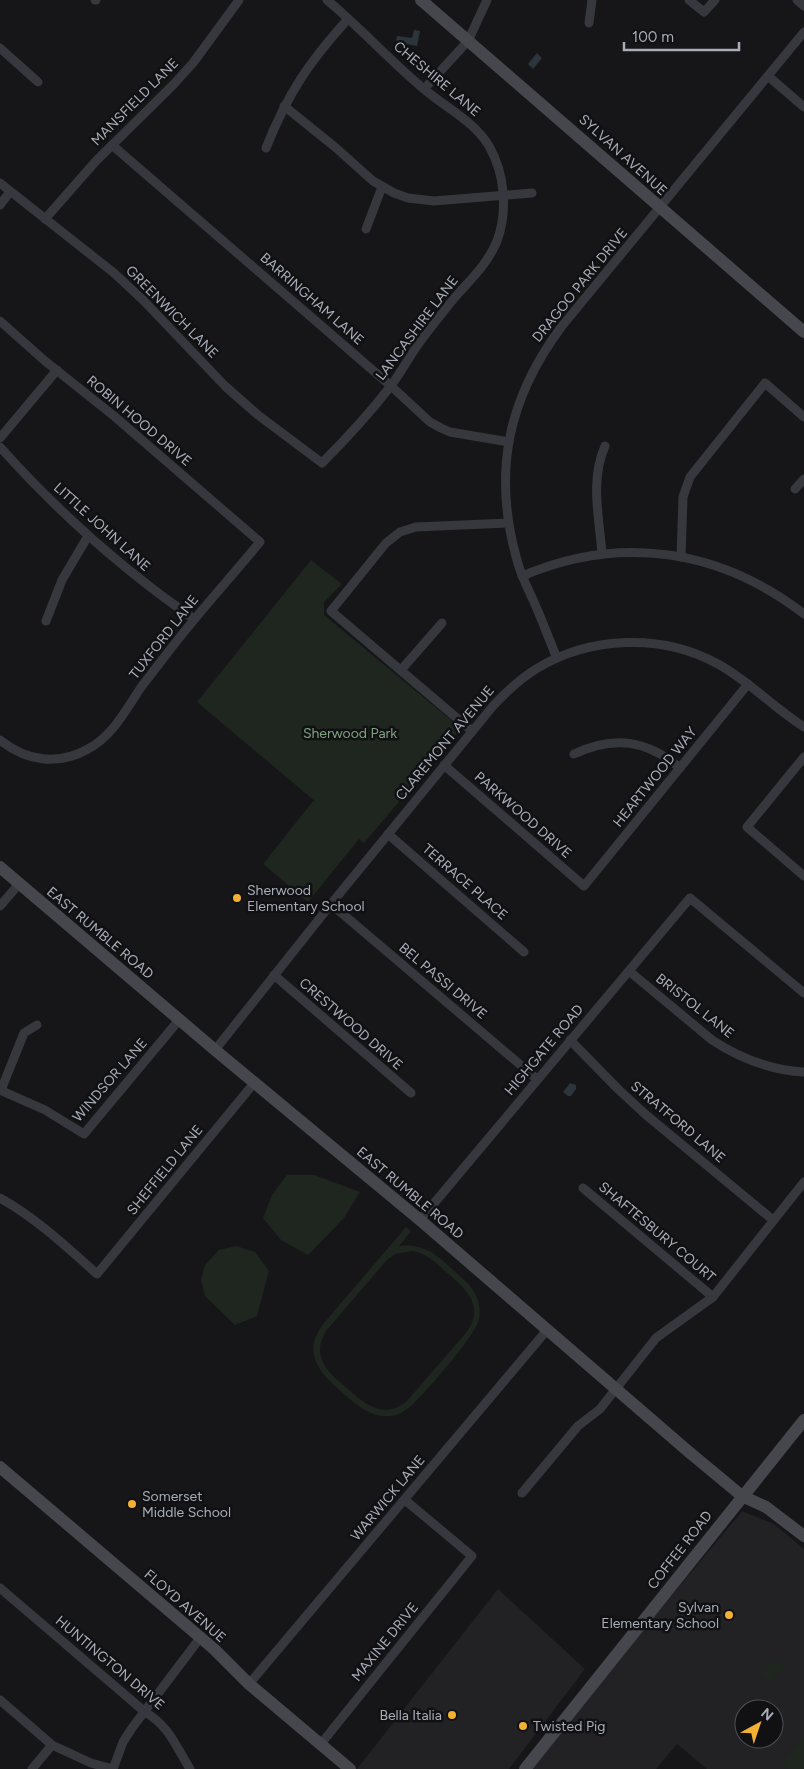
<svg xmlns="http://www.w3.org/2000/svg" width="804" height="1769" font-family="Figtree,sans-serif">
  <rect width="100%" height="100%" fill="#161618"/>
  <g fill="#222225" fill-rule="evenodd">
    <path d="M 742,1511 L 774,1524 L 804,1549 L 804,1769 L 707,1769 L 677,1744 L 656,1769 L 531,1769 L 600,1682 ZM 744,1709 L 774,1709 L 774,1739 L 744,1739 Z"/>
    <path d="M 498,1589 L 585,1669 L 509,1769 L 357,1769 Z"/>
  </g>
  <g fill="#1e261f" fill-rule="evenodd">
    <path d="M 311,560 L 342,584 L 324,602 L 324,615 L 457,725 L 458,732 L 364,843 L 359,839 L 308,902 L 263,864 L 313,801 L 317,803 L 197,702 Z"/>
    <path d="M 287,1175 L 314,1175 L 360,1192 L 344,1218 L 308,1255 L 281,1240 L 263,1218 L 272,1195 Z"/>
    <path d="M 406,1227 L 411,1231 L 399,1246 C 428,1242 443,1261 463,1279 C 475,1289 482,1303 479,1319 C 476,1335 426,1392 412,1405 C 407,1409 402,1413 396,1415 C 375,1420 360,1408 345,1395 C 321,1374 300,1354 324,1323 ZM 412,1251 C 426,1253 435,1262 445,1271 C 465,1288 486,1305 466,1333 L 406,1402 C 383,1419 366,1405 348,1389 C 329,1373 310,1358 326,1331 L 386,1261 L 395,1254 Z"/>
    <path d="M 236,1246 L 255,1252 L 269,1271 L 257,1316 L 235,1325 L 205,1296 L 201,1280 L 205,1265 L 219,1250 Z"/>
    <path d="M 774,1659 L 783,1667 L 771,1682 L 761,1674 Z"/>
    <path d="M 804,1737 L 804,1769 L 789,1769 L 782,1763 Z"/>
  </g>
  <g fill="#2c353c">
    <path d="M 414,30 L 420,31 L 417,46 L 396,42 L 397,36 L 412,38 Z"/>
    <path d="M 537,53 L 542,58 L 533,69 L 528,64 Z"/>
    <path d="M 570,1083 L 576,1085 L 576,1089 L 571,1096 L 568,1096 L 563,1092 Z"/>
  </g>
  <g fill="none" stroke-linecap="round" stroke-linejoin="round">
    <g stroke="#37383d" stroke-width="9">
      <path d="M 95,0 L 96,0"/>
      <path d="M 689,0 L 704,12 L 715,0"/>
      <path d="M 797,0 L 804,6"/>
      <path d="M 589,23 L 592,0"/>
      <path d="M 0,48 L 38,82"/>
      <path d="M 768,76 L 804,107"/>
      <path d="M 424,89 L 468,41 L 487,0"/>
      <path d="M 284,106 L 335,147 L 373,181 L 394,193 L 408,198 L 434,201 L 532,193"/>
      <path d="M 112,145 L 391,386 L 430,422 L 441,428 L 450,432 L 509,442"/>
      <path d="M 266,148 C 288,93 309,62 348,19"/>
      <path d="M 0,183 L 114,273 L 144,301 L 225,386 L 258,415 L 322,463 C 346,439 369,414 390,387 C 400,374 408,359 417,346 C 426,333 437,320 447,307 C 464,285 486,268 497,241 C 508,211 505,174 489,146 C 474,121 446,108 424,89 C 390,61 361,28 327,0"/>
      <path d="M 0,205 L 10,192"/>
      <path d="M 45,219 L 96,161 L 173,85 L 193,63 L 239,0"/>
      <path d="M 366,229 L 382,187"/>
      <path d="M 0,321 L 45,361 L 114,416 L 260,542 C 231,577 200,611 172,647 C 162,660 152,673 142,686 C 126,709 113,736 88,749 C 58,766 26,761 0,740"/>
      <path d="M 0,438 L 57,370"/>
      <path d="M 0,447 C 58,512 122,569 194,619"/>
      <path d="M 795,489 L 804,479"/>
      <path d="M 602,553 C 599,517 590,480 605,446"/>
      <path d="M 681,557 L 683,497 L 690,477 L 765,383 L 804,417"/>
      <path d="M 522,576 C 620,534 720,549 804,614"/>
      <path d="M 46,621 L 62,580 L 88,536"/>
      <path d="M 557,658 C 550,642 544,625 537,609 C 530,592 521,577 517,560 C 492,472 508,398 562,326 L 804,32"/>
      <path d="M 401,670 L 442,623"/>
      <path d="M 472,731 L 331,611 L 386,543 L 400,532 L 416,527 L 508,523"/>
      <path d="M 574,754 C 614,735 647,740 680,768"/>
      <path d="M 804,757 L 747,827 L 804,876"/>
      <path d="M 444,765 L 584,886 L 748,684"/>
      <path d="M 388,834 L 524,952"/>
      <path d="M 331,904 L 537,1079"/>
      <path d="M 0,906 L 19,884"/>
      <path d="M 629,971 L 712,1040 C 741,1059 770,1070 804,1072"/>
      <path d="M 274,975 L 411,1093"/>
      <path d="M 570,1040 L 618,1089 L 645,1114 L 773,1220"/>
      <path d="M 215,1050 L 331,904 L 493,706 C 506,692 520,679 536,669 C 590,636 662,633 718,664 C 749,681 774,708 804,727"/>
      <path d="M 0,1090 L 45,1110 L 84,1134 L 179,1020"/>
      <path d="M 1,1090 L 24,1033 L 37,1025"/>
      <path d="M 583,1188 L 713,1297"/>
      <path d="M 0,1198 C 36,1218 67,1247 97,1274 L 254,1083"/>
      <path d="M 420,1220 L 690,898 L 804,993"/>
      <path d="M 522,1493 L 578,1426 L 600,1409 L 656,1338 L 713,1297 L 804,1182"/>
      <path d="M 0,1588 L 145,1712 C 170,1727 175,1745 190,1769"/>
      <path d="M 249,1684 L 547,1330"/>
      <path d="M 0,1700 L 52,1745 L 91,1763 L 113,1769"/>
      <path d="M 320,1745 L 472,1556 L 405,1500"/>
      <path d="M 32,1769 L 52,1745"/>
      <path d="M 113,1769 L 123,1742 L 132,1728 L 200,1638"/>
    </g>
    <g stroke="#45474d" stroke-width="12">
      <path d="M 421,0 L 804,332"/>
      <path d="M 0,867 L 215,1050 L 420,1220 L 689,1452 L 742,1496 L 766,1507 L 804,1536"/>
      <path d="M 0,1467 L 214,1649 L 249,1684 L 350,1769"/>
      <path d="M 525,1769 L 804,1420"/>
    </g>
  </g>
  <g fill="#f2b134" stroke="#111113" stroke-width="2">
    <circle cx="237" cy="898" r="5"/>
    <circle cx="132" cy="1504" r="5"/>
    <circle cx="729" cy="1615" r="5"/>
    <circle cx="452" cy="1715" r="5"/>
    <circle cx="523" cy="1726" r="5"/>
  </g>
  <g text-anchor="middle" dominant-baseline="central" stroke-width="5" stroke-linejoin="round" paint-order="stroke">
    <g font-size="14" fill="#a8adb8" stroke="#111113">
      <text transform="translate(437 79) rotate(40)">CHESHIRE LANE</text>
      <text transform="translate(135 102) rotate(-45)">MANSFIELD LANE</text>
      <text transform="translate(623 155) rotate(42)">SYLVAN AVENUE</text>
      <text transform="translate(580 285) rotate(-51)">DRAGOO PARK DRIVE</text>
      <text transform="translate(312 299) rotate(41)">BARRINGHAM LANE</text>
      <text transform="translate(172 312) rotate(45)">GREENWICH LANE</text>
      <text transform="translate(417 328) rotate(-53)">LANCASHIRE LANE</text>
      <text transform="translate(139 421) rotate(40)">ROBIN HOOD DRIVE</text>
      <text transform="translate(102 527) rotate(42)">LITTLE JOHN LANE</text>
      <text transform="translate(164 637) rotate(-52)">TUXFORD LANE</text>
      <text transform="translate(445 743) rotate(-50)">CLAREMONT AVENUE</text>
      <text transform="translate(655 777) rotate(-51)">HEARTWOOD WAY</text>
      <text transform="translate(523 815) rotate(41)">PARKWOOD DRIVE</text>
      <text transform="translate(465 882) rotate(41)">TERRACE PLACE</text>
      <text transform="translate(100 933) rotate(40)">EAST RUMBLE ROAD</text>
      <text transform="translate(443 981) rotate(40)">BEL PASSI DRIVE</text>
      <text transform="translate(695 1006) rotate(38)">BRISTOL LANE</text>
      <text transform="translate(351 1024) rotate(41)">CRESTWOOD DRIVE</text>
      <text transform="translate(544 1050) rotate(-50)">HIGHGATE ROAD</text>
      <text transform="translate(110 1080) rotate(-49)">WINDSOR LANE</text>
      <text transform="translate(678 1122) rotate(40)">STRATFORD LANE</text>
      <text transform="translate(165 1170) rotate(-51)">SHEFFIELD LANE</text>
      <text transform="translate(410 1193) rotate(40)">EAST RUMBLE ROAD</text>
      <text transform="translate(657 1232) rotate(40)">SHAFTESBURY COURT</text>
      <text transform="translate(388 1498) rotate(-50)">WARWICK LANE</text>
      <text transform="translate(680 1550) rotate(-52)">COFFEE ROAD</text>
      <text transform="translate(185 1606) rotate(41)">FLOYD AVENUE</text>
      <text transform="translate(385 1642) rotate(-51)">MAXINE DRIVE</text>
      <text transform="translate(110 1663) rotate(40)">HUNTINGTON DRIVE</text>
    </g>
    <g font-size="14" fill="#7fa381" stroke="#111113">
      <text x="350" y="733">Sherwood Park</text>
    </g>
    <g font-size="14" fill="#a8adb8" stroke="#111113" text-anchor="start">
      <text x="247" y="890">Sherwood<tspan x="247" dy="16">Elementary School</tspan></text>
      <text x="142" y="1496">Somerset<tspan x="142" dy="16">Middle School</tspan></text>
      <text x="719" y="1607" text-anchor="end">Sylvan<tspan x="719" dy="16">Elementary School</tspan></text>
      <text x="442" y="1715" text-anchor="end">Bella Italia</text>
      <text x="533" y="1726">Twisted Pig</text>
    </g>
  </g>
  <g transform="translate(759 1724) rotate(40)"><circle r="24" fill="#111113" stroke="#4d4f55"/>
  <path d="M0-4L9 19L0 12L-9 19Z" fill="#f2b134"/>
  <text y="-8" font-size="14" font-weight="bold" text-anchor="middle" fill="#a8adb8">N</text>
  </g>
  <path d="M624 42v8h115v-8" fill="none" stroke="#a8adb8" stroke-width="2.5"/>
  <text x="632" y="42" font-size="15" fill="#a8adb8" stroke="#111113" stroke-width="4" paint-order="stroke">100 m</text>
</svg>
